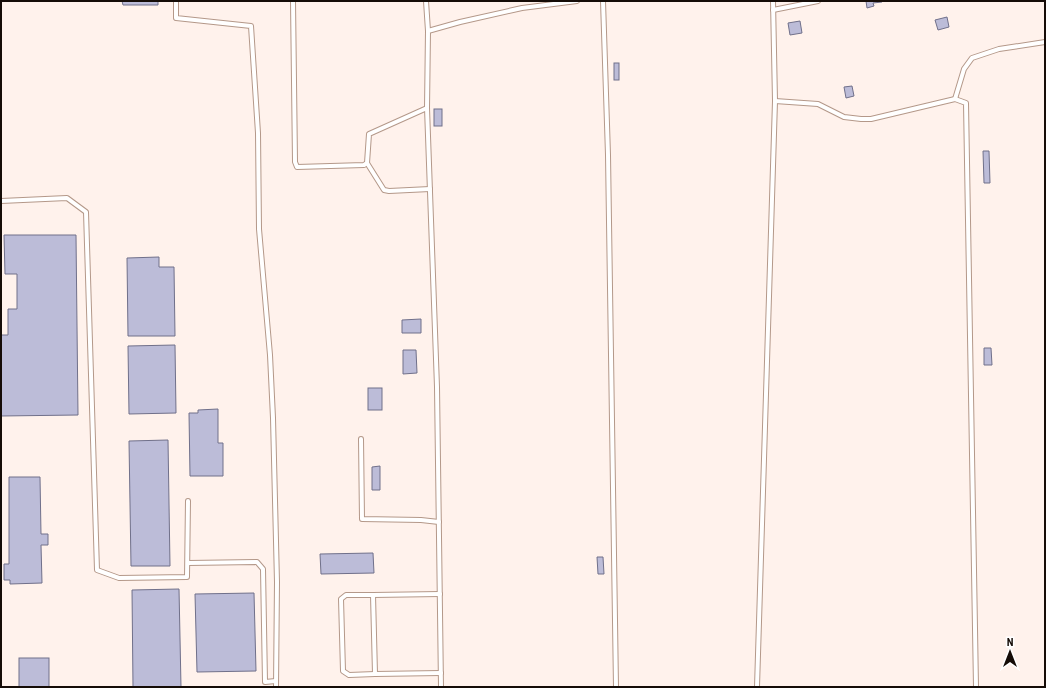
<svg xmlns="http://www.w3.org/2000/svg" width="1046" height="688" font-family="'Roboto Condensed',sans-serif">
  <rect width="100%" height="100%" fill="#fff2ec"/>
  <g fill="#bcbcd8" stroke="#70708a">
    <path d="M 122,1 L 158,1 L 158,5 L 123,5 Z"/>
    <path d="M 866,1 L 882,1 L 882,2 L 873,3 L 874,6 L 867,8 Z"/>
    <path d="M 947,17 L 949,27 L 938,30 L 935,20 Z"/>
    <path d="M 800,21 L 802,33 L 790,35 L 788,23 Z"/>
    <rect x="614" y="63" width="5" height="17"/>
    <path d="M 852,86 L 854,96 L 846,98 L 844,87 Z"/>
    <rect x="434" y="109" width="8" height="17"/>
    <path d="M 983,151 L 989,151 L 990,183 L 984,183 Z"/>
    <path d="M 4,235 L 76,235 L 78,415 L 1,416 L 1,335 L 8,335 L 8,309 L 17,309 L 17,274 L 5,274 Z"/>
    <path d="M 159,257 L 159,267 L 174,267 L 175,336 L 128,336 L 127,258 Z"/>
    <path d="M 421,319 L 421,333 L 402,333 L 402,320 Z"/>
    <path d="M 175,345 L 176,413 L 129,414 L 128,346 Z"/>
    <path d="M 984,348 L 991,348 L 992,365 L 984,365 Z"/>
    <path d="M 403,350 L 416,350 L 417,373 L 403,374 Z"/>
    <rect x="368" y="388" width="14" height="22"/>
    <path d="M 218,409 L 218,443 L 223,443 L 223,476 L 190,476 L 189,413 L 198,413 L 198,410 Z"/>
    <path d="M 168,440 L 170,566 L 131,566 L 129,441 Z"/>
    <path d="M 380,466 L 380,490 L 372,490 L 372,467 Z"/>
    <path d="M 9,477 L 40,477 L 41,534 L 48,534 L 48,545 L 41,545 L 42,583 L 10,584 L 10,580 L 4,580 L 4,564 L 9,564 Z"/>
    <path d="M 373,553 L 374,573 L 321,574 L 320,554 Z"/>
    <path d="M 597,557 L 603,557 L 604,574 L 598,574 Z"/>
    <path d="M 179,589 L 181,687 L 133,687 L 132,590 Z"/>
    <path d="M 254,593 L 256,671 L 197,672 L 195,594 Z"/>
    <rect x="19" y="658" width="30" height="29"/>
  </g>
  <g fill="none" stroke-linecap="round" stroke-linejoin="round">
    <g stroke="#b49889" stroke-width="6">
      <g id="lane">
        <path d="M 176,1 L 176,18 L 251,26 L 258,133 L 259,229 L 270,355 L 273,418 L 277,582 L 276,687"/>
        <path d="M 293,1 L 295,162 L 297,167 L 364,165 L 367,163 L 369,134 L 427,108"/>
        <path d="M 426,1 L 428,31"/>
        <path d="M 603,1 L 608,155 L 616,687"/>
        <path d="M 773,10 L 818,1"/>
        <path d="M 955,99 L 964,69 L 972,58 L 999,49 L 1045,42"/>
        <path d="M 775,101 L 818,104 L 844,117 L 861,119 L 871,119 L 955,99 L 966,103 L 976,687"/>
        <path d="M 367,163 L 384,190 L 389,191 L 430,189"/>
        <path d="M 1,201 L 67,198 L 86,212 L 97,570 L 119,578 L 187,577 L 188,501"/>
        <path d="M 361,439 L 362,519 L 421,520 L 439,522"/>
        <path d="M 188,563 L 257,562 L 263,569 L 265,682 L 276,681"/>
        <path d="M 440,594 L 373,595 L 375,674 L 441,673"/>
        <path d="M 373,595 L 346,595 L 341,599 L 343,671 L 349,675 L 375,674"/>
        <path d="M 441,687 L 437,387 L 427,108 L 428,31 L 460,22 L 522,8 L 577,1"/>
        <path d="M 757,687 L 775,101 L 773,1"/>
      </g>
    </g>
    <use href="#lane" stroke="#fff" stroke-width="4"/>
  </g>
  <rect width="1046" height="688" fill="none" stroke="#150c07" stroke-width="4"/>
  <g transform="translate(1010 652)" stroke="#ffffff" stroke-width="3" paint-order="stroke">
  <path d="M0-3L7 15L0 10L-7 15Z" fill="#150c07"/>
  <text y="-6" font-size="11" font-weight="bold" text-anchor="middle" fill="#150c07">N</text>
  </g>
</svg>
